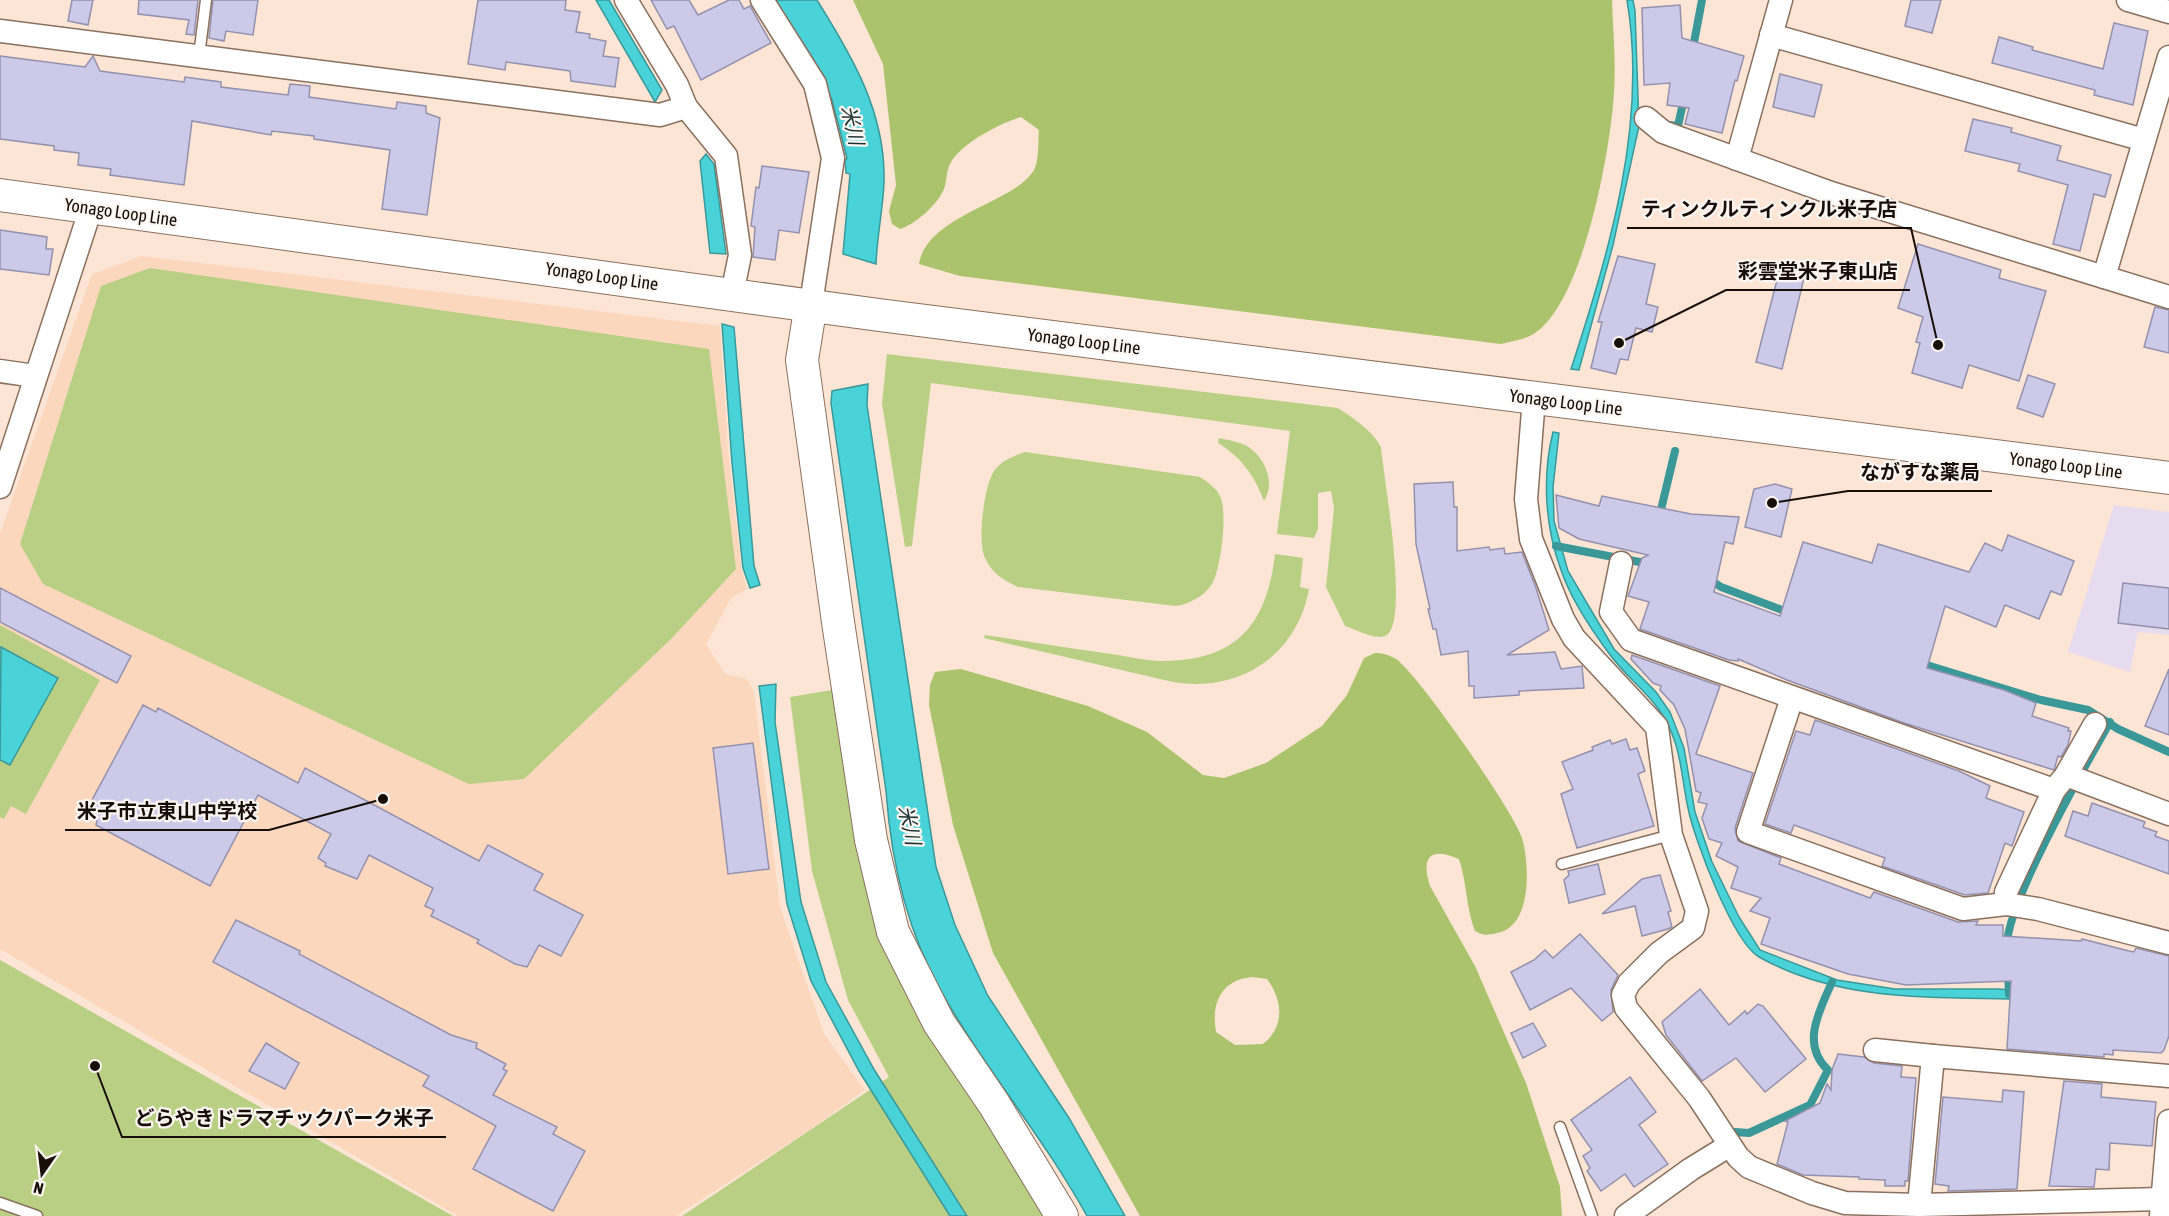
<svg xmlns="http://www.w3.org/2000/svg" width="2169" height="1216" font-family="'Asap Condensed','Noto Sans JP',sans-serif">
  <rect width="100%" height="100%" fill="#fce5d5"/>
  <path fill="#e7dbef" d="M 2114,505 L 2169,512 L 2169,635 L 2138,632 L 2130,672 L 2068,652 Z"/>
  <path fill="#fad7bd" d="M 142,256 L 720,326 L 728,451 L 742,571 L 747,589 L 731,598 L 706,644 L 725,674 L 747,679 L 754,692 L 780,907 L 824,1034 L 865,1090 L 809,1130 L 676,1216 L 458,1216 L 0,949 L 0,534 L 92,274 Z"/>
  <g fill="#b9d084">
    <path d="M 150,268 L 709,349 L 736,569 L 672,638 L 524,779 L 469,784 L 43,584 L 20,544 L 101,286 Z"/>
    <path d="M 887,354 L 1338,408 C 1354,419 1371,429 1381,447 C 1383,474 1411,626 1385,636 C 1374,640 1355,629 1345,626 L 1326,587 L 1334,508 L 1331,491 L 1318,493 L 1318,529 L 1314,538 L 1277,534 L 1290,431 L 931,383 L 912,546 L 905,547 L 882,403 Z"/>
    <path d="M 1219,438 C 1228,440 1239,442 1247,446 C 1265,457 1276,483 1264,501 C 1254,475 1242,458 1218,443 Z"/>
    <path d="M 1025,452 L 1200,477 C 1208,482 1216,488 1220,496 C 1228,512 1221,569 1212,584 C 1204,596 1190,604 1176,606 L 1018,587 C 1004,580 992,574 985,558 C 977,541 984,486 994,471 C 1001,461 1013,456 1025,452 Z"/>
    <path d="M 1275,554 L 1303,558 L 1300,587 L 1309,589 C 1297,656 1239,693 1173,682 L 984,638 L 985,635 C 1025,641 1064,647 1104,653 C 1123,655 1144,661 1163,661 C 1237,661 1267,624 1275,554 Z"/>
    <path d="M 0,625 L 100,680 L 26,814 L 11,806 L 4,819 L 0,817 Z"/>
    <path d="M 838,689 L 865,859 L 1049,1216 L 682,1216 L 889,1077 L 848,1000 L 812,871 L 790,697 Z"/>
    <path d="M 0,960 L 453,1216 L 0,1216 Z"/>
  </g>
  <g fill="#abc36c" fill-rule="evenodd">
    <path d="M 853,0 L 1612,0 C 1613,30 1616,61 1614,92 C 1611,148 1583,306 1532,335 C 1523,340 1511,341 1501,344 L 960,276 L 919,264 C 927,214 1018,203 1035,168 C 1039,157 1038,142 1039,130 L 1021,117 C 1000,123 962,143 951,162 C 946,170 947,181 944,189 C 937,205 916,224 900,229 L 892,224 L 889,211 L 896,185 L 883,64 Z"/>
    <path d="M 1375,653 C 1383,653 1389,655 1396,659 C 1418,674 1514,812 1522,838 C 1530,866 1532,927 1497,933 C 1487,935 1484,936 1475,931 C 1466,908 1467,883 1459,859 C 1429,846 1421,858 1430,886 L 1475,966 L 1526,1083 L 1560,1187 L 1562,1216 L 1140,1216 L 993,953 L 953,825 L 929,705 L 930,685 L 935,672 L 961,669 L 1088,706 L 1147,732 L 1203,775 L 1224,778 L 1266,763 L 1322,726 L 1347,695 L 1364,658 ZM 1252,977 L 1267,979 C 1282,999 1286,1026 1263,1044 L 1235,1045 L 1216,1032 C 1211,1003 1221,980 1252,977 Z"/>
  </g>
  <g fill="#49d3d8" stroke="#3a9899" stroke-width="1.5">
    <path d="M 596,0 L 609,0 L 662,90 L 655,102 Z"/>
    <path d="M 773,0 L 817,0 C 852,56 886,113 884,182 C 883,209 877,236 876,264 L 843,254 L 850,174 L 846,173 L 845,161 L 847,158 L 832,100 L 814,60 Z"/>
    <path d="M 1627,0 L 1633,0 L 1635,11 L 1639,126 L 1613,245 L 1579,370 L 1571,369 C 1609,252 1648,124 1627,0 Z"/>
    <path d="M 706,154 L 714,164 L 726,254 L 710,253 L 700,161 Z"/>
    <path d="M 722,324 L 734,327 L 754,566 L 760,585 L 750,588 L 743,568 L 732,463 Z"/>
    <path d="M 868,384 L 867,405 L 936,867 L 955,925 L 988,996 L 1069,1118 L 1125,1216 L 1087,1216 C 1044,1138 985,1069 941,991 C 907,931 891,860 886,791 L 831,403 L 832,391 Z"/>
    <path d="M 1553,432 L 1559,433 L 1553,487 L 1554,521 L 1568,571 L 1614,649 L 1656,692 L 1670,712 L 1684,748 L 1695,812 L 1712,862 L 1739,917 L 1760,950 L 1837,980 L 1895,989 L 1998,989 L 2061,993 L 2061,1001 C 1959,994 1852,1009 1759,957 C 1733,942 1694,839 1688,808 C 1683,786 1682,763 1675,742 C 1661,698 1632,686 1608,652 C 1591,629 1570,597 1561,570 C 1545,527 1542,476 1553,432 Z"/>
    <path d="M 1,647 L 58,678 L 10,765 L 0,760 Z"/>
    <path d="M 776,684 L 775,722 L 801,902 L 826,982 L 875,1071 L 967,1216 L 950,1216 L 859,1071 L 811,981 L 787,904 L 759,686 Z"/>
  </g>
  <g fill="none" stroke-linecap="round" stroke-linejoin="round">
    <g stroke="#3a9899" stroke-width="8">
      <path d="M 1692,53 L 1702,0"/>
      <path d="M 1669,125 L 1678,126 L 1684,98"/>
      <path d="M 1659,518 L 1675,451"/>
      <path d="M 1556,546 L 1650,564"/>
      <path d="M 1709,579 L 1721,587 L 1790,613"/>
      <path d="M 1917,662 L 2041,700 L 2088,710 L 2118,729 L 2169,752"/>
      <path d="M 2007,947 C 2005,906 2086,764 2110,722"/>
      <path d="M 2008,971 L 2009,994"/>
      <path d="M 1735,1132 L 1749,1133 L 1810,1105 L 1828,1070 C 1800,1044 1820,1010 1832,982"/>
    </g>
  </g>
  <g fill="#cdc9e8" stroke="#9491ae" stroke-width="1.5">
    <path d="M 72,0 L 93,0 L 88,25 L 68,21 Z"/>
    <path d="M 139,0 L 198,0 L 194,35 L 186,34 L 189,20 L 138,14 Z"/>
    <path d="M 213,0 L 258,0 L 253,35 L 226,31 L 224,41 L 209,38 Z"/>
    <path d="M 478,0 L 566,0 L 565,10 L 580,12 L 576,32 L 590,34 L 589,38 L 606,41 L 603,56 L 619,58 L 615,87 L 571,81 L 570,71 L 506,62 L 505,70 L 468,64 Z"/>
    <path d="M 651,0 L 689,0 L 698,15 L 729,0 L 739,0 L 744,9 L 750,6 L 771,43 L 701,80 L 674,26 L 667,29 Z"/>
    <path d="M 1911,0 L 1941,0 L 1932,33 L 1905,26 Z"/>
    <path d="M 1680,5 L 1682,38 L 1744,56 L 1737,81 L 1735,80 L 1722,133 L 1685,124 L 1689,108 L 1667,105 L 1670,83 L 1644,85 L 1642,8 Z"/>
    <path d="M 2114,23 L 2148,31 L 2133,105 L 2094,95 L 2095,90 L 1992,63 L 1999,37 L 2033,47 L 2032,50 L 2103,69 Z"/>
    <path d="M 0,56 L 85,67 L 93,56 L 100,71 L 184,82 L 185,77 L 221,82 L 221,87 L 288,95 L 290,84 L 310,86 L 309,97 L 396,109 L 397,102 L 426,106 L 426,113 L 440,118 L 427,215 L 382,209 L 390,150 L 314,139 L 314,136 L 272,131 L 271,135 L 192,121 L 184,185 L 110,175 L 111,169 L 78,165 L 79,153 L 54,150 L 54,146 L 0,139 Z"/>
    <path d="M 1780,74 L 1822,85 L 1814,117 L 1773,107 Z"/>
    <path d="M 1973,119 L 2012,128 L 2011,132 L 2061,146 L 2057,160 L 2111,175 L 2105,197 L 2094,194 L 2080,251 L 2053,244 L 2068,185 L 2018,171 L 2020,164 L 1965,151 Z"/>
    <path d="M 762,166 L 809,172 L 799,233 L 779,230 L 775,260 L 753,257 L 755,227 L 751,226 L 756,187 L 759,188 Z"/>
    <path d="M 0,230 L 47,237 L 46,249 L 53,249 L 49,275 L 0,269 Z"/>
    <path d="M 1918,244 L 2001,270 L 1999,278 L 2046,291 L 2019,381 L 1969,365 L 1962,388 L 1912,373 L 1920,343 L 1916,342 L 1923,317 L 1898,308 Z"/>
    <path d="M 1618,256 L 1655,264 L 1646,304 L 1658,307 L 1652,332 L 1636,328 L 1628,360 L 1620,359 L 1616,374 L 1591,368 L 1602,322 L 1598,322 Z"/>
    <path d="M 1779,272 L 1804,278 L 1782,369 L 1756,362 Z"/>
    <path d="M 2155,307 L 2169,310 L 2169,353 L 2144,347 Z"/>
    <path d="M 2028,375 L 2055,384 L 2043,417 L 2017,408 Z"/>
    <path d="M 1453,482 L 1454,507 L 1457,507 L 1457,551 L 1489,547 L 1490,550 L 1504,548 L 1505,554 L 1522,552 L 1536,588 L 1549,630 L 1507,655 L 1555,652 L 1561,669 L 1582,666 L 1584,688 L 1519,691 L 1519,695 L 1474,698 L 1474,686 L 1469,686 L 1468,651 L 1441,655 L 1436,629 L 1433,629 L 1428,609 L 1430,609 L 1416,544 L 1414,484 Z"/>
    <path d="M 1775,484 L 1792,489 L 1781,537 L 1745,527 L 1754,489 Z"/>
    <path d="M 1556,495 L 1599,506 L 1602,496 L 1691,514 L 1739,517 L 1733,544 L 1725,542 L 1714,592 L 1780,616 L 1803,542 L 1872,563 L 1878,544 L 1969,572 L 1985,543 L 2002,551 L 2008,535 L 2074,561 L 2061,595 L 2051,591 L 2039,619 L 2005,605 L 1996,627 L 1945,606 L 1927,668 L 2004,690 L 2036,703 L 2032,716 L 2069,728 L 2068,731 L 2071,731 L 2068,745 L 2061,757 L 2058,756 L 2054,770 L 1904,723 L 1787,680 L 1738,659 L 1738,661 L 1729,660 L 1640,629 L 1649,602 L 1628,596 L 1642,558 L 1648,555 L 1579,539 L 1559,528 Z"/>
    <path d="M 2123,583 L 2169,588 L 2169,629 L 2118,623 Z"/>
    <path d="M 0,588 L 131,656 L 117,683 L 0,622 Z"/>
    <path d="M 1632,655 L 1720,686 L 1696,754 L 1753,773 L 1735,828 L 1738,841 L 1781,858 L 1779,864 L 1870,898 L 1874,892 L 1958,922 L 1978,921 L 1976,925 L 2003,925 L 2003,936 L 2081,941 L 2082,939 L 2129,951 L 2134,952 L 2136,948 L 2169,956 L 2169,1036 L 2164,1050 L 2161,1053 L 2113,1050 L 2113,1055 L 2104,1054 L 2104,1057 L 2007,1049 L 2011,981 L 1906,985 L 1848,974 L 1761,944 L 1770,918 L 1750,911 L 1761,898 L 1731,888 L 1738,867 L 1716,856 L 1722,843 L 1709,839 L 1702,818 L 1707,804 L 1698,802 L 1701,793 L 1696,791 L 1685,729 L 1674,705 L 1660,690 L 1661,686 L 1653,683 L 1631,659 Z"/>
    <path d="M 2169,669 L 2169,735 L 2145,726 Z"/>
    <path d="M 143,705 L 156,712 L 158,708 L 298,783 L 305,768 L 479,861 L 488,845 L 543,874 L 534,890 L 583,915 L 561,956 L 539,945 L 527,967 L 515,964 L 477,943 L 479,940 L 431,916 L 434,910 L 425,906 L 433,888 L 369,855 L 357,879 L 325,866 L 326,863 L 318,858 L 331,834 L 258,795 L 210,886 L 96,825 L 97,821 L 84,815 Z"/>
    <path d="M 1815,720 L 1959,771 L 1990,786 L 1986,798 L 2024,812 L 2012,846 L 2005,843 L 1988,893 L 1965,895 L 1882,866 L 1885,858 L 1794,825 L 1791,833 L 1765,824 L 1796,731 L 1810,735 Z"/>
    <path d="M 1626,739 L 1630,750 L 1637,748 L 1645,771 L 1638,774 L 1654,826 L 1577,848 L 1561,794 L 1573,789 L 1562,762 L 1593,750 L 1592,747 L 1610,740 L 1612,744 Z"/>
    <path d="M 753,743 L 769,869 L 728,874 L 713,748 Z"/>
    <path d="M 2092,803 L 2145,822 L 2143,827 L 2157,832 L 2155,836 L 2169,841 L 2169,874 L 2065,836 L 2073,811 L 2088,816 Z"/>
    <path d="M 1598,864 L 1605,894 L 1569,903 L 1564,880 L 1569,875 L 1568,871 Z"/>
    <path d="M 1660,875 L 1671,911 L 1668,912 L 1672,927 L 1668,929 L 1642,936 L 1635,906 L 1602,914 L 1642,879 Z"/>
    <path d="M 236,920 L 300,951 L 299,954 L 451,1035 L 477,1043 L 476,1048 L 506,1064 L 503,1069 L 507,1071 L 493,1095 L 557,1127 L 553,1134 L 585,1151 L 553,1211 L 473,1169 L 496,1126 L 423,1086 L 429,1076 L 213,962 Z"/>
    <path d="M 1580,934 L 1618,975 L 1611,990 L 1613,1012 L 1602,1021 L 1571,988 L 1530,1010 L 1511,972 L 1534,960 L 1545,950 L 1553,958 Z"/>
    <path d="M 1700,989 L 1729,1025 L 1745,1011 L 1747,1014 L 1758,1004 L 1763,1006 L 1806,1059 L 1765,1092 L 1736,1058 L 1702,1081 L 1666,1035 L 1662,1022 Z"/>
    <path d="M 1533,1023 L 1546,1046 L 1523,1058 L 1511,1033 Z"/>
    <path d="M 266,1043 L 299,1063 L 285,1089 L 249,1071 Z"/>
    <path d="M 1838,1054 L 1864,1057 L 1874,1063 L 1902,1066 L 1901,1077 L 1916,1078 L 1908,1181 L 1905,1181 L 1905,1186 L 1885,1186 L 1885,1180 L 1859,1179 L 1859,1177 L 1803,1175 L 1777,1164 L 1788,1122 L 1785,1121 L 1820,1103 L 1827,1084 L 1831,1090 L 1832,1070 Z"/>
    <path d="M 1630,1077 L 1656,1112 L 1639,1125 L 1668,1164 L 1634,1187 L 1625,1174 L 1601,1191 L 1587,1171 L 1590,1168 L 1583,1156 L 1592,1150 L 1571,1120 Z"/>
    <path d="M 2064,1081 L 2102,1084 L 2101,1097 L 2156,1102 L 2152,1146 L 2110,1143 L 2109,1170 L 2096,1169 L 2094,1187 L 2049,1186 Z"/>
    <path d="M 2003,1090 L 2024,1092 L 2017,1189 L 1948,1191 L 1949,1186 L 1935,1184 L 1943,1097 L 2002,1102 Z"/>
  </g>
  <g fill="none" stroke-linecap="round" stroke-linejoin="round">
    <g stroke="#8a705e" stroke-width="13">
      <g id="lane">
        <path d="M 199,56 L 206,0"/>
        <path d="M 1562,864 L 1671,835"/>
        <path d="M 1560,1127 L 1592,1216"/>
        <path d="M 0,1203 L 37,1216"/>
      </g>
    </g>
    <g stroke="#8a705e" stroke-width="25">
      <g id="street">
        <path d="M 762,0 L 815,84 L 833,158 L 811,304"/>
        <path d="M 2128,0 L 2169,12"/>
        <path d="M 0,31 L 660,115 L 686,107 L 677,85 L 626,0"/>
        <path d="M 1771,35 L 2144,140"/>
        <path d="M 686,107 L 726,156 L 740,255 L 732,294"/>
        <path d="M 1646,118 L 1663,132 L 1831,193 L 2169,297"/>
        <path d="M 1737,159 L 1781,0"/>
        <path d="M 2104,277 L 2169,57"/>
        <path d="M 0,371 L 35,376"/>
        <path d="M 1534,398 L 1526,499 L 1531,539 L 1563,619 L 1574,638 L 1657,727 L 1671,835 L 1697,911 L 1693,928 L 1659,953 L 1629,983 L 1623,995 L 1626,1008 L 1699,1098 L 1738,1157 L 1749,1167 L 1812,1193 L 1845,1203 L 1919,1205"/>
        <path d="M 0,487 L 91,208"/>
        <path d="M 1621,563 L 1611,612 L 1631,640 L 2054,790"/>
        <path d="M 1792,698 L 1748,832 L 1963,909 L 2006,904 L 2038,909 L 2169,943"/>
        <path d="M 2095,724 L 2066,775 L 2169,814"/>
        <path d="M 2006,904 L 2006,892 L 2054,790 L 2063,779"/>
        <path d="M 1875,1050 L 1933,1056"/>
        <path d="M 2162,1199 L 1919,1205 L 1933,1056 L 2169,1076"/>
        <path d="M 1626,1216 L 1691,1169 L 1730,1145"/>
        <path d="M 2161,1216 L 2169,1121"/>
      </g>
    </g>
    <g stroke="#8a705e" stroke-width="34">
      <g id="secondary">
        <path d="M 0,195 L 879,315 L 2169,478"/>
        <path d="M 811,304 L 802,360 L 838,622 L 871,840 L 893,932 L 939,1023 L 994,1104 L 1062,1216"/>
      </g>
    </g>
    <use href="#lane" stroke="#fff" stroke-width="10"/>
    <use href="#street" stroke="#fff" stroke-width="22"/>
    <use href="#secondary" stroke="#fff" stroke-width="32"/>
  </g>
  <g text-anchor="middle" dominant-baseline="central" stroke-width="4.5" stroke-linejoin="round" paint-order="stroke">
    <g font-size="18" fill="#170e07" stroke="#fcf6f2">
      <text transform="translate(121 212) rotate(8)">Yonago Loop Line</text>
      <text transform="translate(602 276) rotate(8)">Yonago Loop Line</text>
      <text transform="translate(1084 341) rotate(7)">Yonago Loop Line</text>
      <text transform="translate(1566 402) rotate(7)">Yonago Loop Line</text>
      <text transform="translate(2066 465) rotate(7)">Yonago Loop Line</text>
    </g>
    <g font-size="20" font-style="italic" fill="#1a3132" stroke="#fcf6f2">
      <text transform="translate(853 125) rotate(77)">米川</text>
      <text transform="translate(910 825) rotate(78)">米川</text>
    </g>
  </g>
  <path fill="none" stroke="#170e07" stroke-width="2" d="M1938 345L1911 228H1627M1619 343L1726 290H1910M1772 503L1848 491H1992M383 799L269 830H65M95 1066L122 1137H446"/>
  <g fill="#170e07" stroke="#fcf6f2" stroke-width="2">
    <circle cx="1938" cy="345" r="6"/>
    <circle cx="1619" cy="343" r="6"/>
    <circle cx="1772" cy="503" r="6"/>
    <circle cx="383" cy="799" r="6"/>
    <circle cx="95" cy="1066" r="6"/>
  </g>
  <g font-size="20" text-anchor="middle" font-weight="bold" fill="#170e07" stroke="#fcf6f2" stroke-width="4.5" stroke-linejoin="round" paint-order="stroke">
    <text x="1769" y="216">ティンクルティンクル米子店</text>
    <text x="1818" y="278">彩雲堂米子東山店</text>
    <text x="1920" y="479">ながすな薬局</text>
    <text x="167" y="818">米子市立東山中学校</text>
    <text x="284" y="1125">どらやきドラマチックパーク米子</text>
  </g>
  <g transform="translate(42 1174) rotate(194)" stroke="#fcf6f2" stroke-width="4.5" paint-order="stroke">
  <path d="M0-4.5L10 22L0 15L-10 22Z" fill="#170e07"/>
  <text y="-9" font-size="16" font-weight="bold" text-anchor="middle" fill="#170e07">N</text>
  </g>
</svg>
